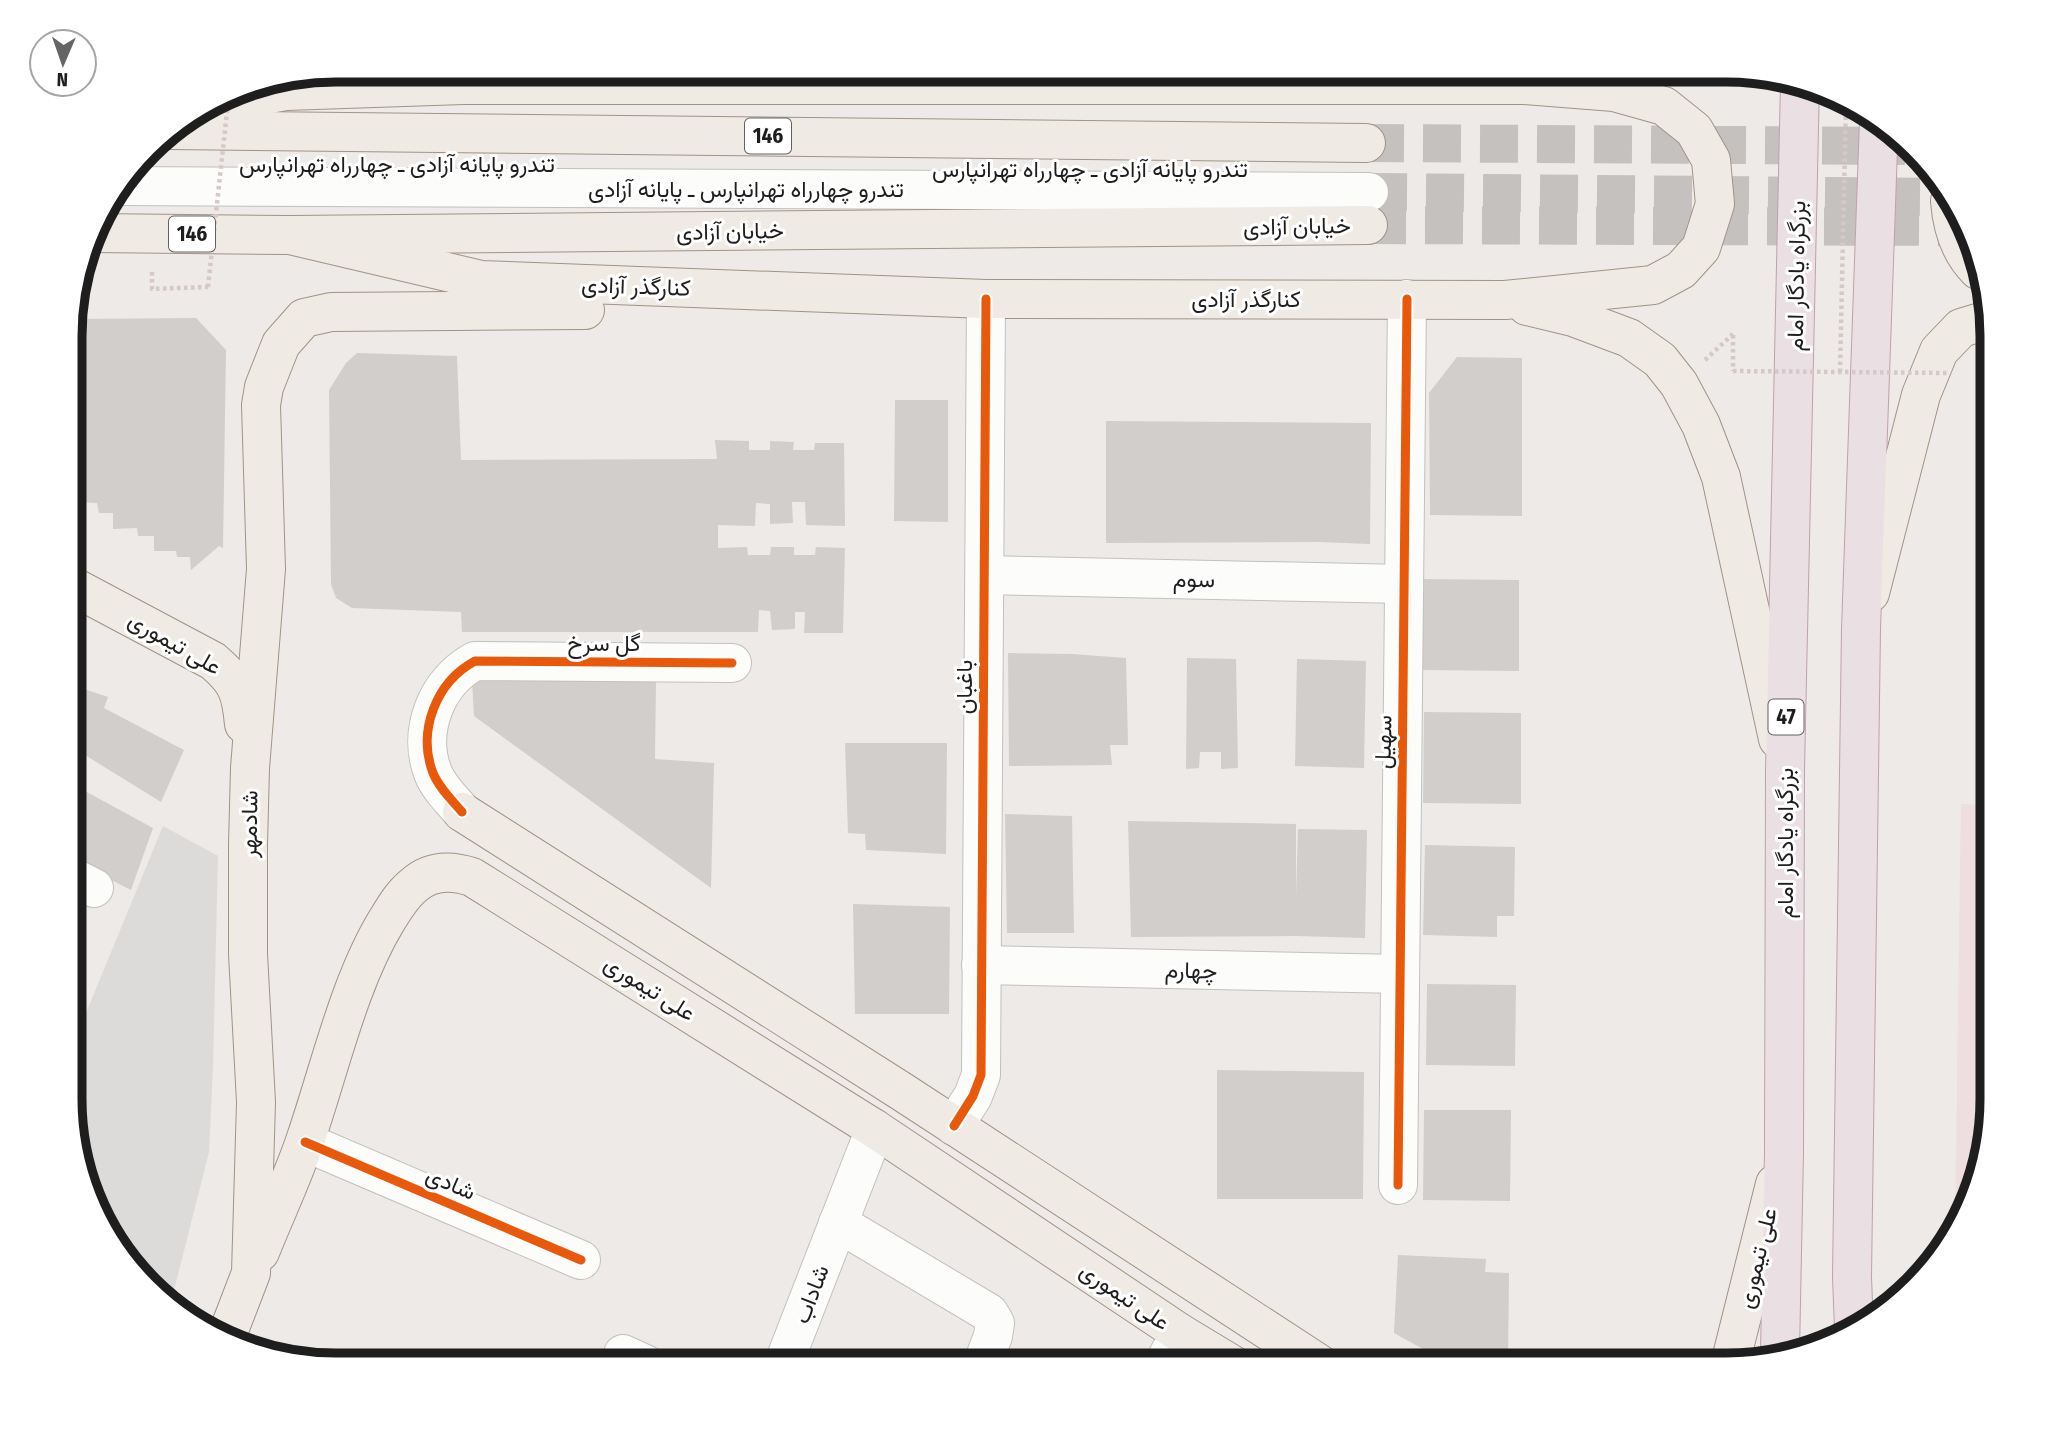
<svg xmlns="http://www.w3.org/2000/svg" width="2062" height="1435" font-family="'Fira Sans Condensed',Vazirmatn,sans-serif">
  <rect width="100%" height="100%" fill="#edeae7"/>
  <path fill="#eededf" d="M 1961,804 L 1991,805 L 1991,1116 L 1978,1185 L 1955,1226 Z"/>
  <path fill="#dddbda" d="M 163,826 L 218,856 L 213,1066 L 209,1152 L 170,1306 L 106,1232 L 72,1133 L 72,1047 Z"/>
  <g fill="#d2cecc">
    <path d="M 196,318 L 226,350 L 223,548 L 219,546 L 191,570 L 190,557 L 177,557 L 176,551 L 154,551 L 154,536 L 138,536 L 137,528 L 113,529 L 113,513 L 99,513 L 97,503 L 75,502 L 74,491 L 72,491 L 72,319 Z"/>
    <path d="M 357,353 L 457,356 L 461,460 L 717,459 L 715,440 L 749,441 L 749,450 L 770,450 L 770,441 L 794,442 L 793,450 L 814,450 L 815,443 L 844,443 L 845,526 L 806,525 L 805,502 L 792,502 L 793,523 L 770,524 L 770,504 L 756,503 L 755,526 L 718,525 L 718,548 L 747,547 L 748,555 L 770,555 L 771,547 L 794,547 L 794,555 L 815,555 L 816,547 L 845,548 L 843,633 L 804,633 L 805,612 L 795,612 L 795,629 L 772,630 L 770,611 L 759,610 L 758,632 L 462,632 L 461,612 L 352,608 L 336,598 L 331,584 L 329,390 L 346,363 Z"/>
    <path d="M 1457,357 L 1522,358 L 1522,516 L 1430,515 L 1429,393 Z"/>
    <path d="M 895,400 L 948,400 L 948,522 L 894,521 Z"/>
    <path d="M 1106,421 L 1371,423 L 1370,544 L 1319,542 L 1106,543 Z"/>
    <path d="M 1421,579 L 1519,580 L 1519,671 L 1421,670 Z"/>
    <path d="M 1008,653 L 1072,654 L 1126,658 L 1128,745 L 1110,745 L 1112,765 L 1009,766 Z"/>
    <path d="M 1187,658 L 1236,659 L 1238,768 L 1221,769 L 1221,752 L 1200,752 L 1199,768 L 1186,769 Z"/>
    <path d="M 1297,659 L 1366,661 L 1364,768 L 1295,766 Z"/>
    <path d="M 656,679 L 655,759 L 714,763 L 711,888 L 474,716 L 472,681 Z"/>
    <path d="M 72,685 L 108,697 L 104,708 L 184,750 L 161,802 L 72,747 Z"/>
    <path d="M 1424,712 L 1521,713 L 1521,804 L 1423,803 Z"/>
    <path d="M 845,743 L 947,743 L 946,854 L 866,850 L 865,834 L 848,833 Z"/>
    <path d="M 72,784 L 153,828 L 131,890 L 72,860 Z"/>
    <path d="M 1005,814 L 1072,816 L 1074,933 L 1007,933 Z"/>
    <path d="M 1128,821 L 1296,824 L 1296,896 L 1298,829 L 1367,830 L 1365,938 L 1296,936 L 1131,937 Z"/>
    <path d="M 1425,845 L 1515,847 L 1514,916 L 1497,916 L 1497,937 L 1423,935 Z"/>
    <path d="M 853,904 L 950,907 L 949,1014 L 855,1014 Z"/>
    <path d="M 1427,984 L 1516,985 L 1515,1066 L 1426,1065 Z"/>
    <path d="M 1217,1070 L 1364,1072 L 1363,1199 L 1217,1199 Z"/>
    <path d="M 1424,1110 L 1511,1110 L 1510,1201 L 1423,1200 Z"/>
    <path d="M 1398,1255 L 1486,1259 L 1485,1272 L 1509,1273 L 1508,1365 L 1452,1365 L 1394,1333 Z"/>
  </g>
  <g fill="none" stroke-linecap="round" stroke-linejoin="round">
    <path stroke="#c4c1bf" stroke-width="38" stroke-dasharray="38 19" stroke-linecap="butt" d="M 1369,192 L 1947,197"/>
    <g stroke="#c4c1bf" stroke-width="38" stroke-dasharray="38 19" stroke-linecap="butt">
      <path d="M 1366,143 L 1905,146"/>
      <path d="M 1368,225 L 1967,227"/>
    </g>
    <g stroke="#c2c1bf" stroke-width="40">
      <g id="minor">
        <path d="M 122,186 L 1369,192"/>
        <path d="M 985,575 L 1404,584"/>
        <path d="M 462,812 C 452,800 439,788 433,773 C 417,731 436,682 475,661 L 732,663"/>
        <path d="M 72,877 L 94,888"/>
        <path d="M 981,965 L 1400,974"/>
        <path d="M 954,1126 L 973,1096 L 981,1075 L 986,299"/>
        <path d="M 305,1142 L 581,1260"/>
        <path d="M 1398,1185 L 1407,299"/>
        <path d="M 838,1223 L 989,1313 L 995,1323 L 993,1336 L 982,1365"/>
        <path d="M 623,1354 L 647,1365"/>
        <path d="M 783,1365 L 875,1129"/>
        <path d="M 1163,1365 L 1180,1333"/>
      </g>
    </g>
    <g stroke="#a19385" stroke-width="40">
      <g id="major">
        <path d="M 213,104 L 286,91 L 463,85 L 1524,85 L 1614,92 L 1664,106 L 1694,130 L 1711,160 L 1715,204 L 1701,248 L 1681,270 L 1653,285 L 1505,300 L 986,299 L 481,280 L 290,235"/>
        <path d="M 170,130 L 1366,143"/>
        <path d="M 1950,201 C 1952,228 1959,251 1978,270"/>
        <path d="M 93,233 L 290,235 L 1368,225"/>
        <path d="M 1527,306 L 1573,317 L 1629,338 L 1660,360 L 1679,384 L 1701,425 L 1721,477 L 1778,739"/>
        <path d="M 72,586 L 213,661 C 238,682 241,693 244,724"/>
        <path d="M 1870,593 L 1921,395 L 1939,351 L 1961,328 L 1991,319"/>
        <path d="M 462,812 L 901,1091 L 1321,1365"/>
        <path d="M 260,1252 C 275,1214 293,1177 306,1138 C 330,1068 349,982 387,920 C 395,907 402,895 413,886 C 430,870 451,870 472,877 L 875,1129 L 1180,1333 L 1233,1365"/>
        <path d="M 226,1338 L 251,1273 L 256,1102 L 248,954 L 248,845 L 250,768 L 266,569 L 261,405 L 264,387 L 281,344 L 304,318 L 331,312 L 585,310"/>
        <path d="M 1730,1364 L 1775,1184"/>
      </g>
    </g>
    <g stroke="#c0a0ae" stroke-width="40">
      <g id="highway">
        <path d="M 1854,1329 L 1852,1277 L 1861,629 L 1879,120"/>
        <path d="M 1780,1352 L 1784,1152 L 1785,770 L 1800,82"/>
      </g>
    </g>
    <g stroke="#d6c8c8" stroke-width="4.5" stroke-dasharray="3.5 3.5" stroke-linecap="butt">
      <path d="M 152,272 L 152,289 L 208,287"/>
      <path d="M 1733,335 L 1733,371"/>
      <path d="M 1705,360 L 1733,334"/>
    </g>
    <use href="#minor" stroke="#fcfcfb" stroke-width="38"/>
    <use href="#major" stroke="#f0eae5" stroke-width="38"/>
    <use href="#highway" stroke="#eadfe2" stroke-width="38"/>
    <g stroke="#d6c8c8" stroke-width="4.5" stroke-dasharray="3.5 3.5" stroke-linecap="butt">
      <path d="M 208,287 L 229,93"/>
      <path d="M 1733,371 L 1947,373"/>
      <path d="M 1840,372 L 1846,103"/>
    </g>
    <g stroke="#fff" stroke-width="13">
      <g id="cycleway">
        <path d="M 462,812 C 452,800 439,788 433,773 C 417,731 436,682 475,661 L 732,663"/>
        <path d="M 954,1126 L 973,1096 L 981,1075 L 986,299"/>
        <path d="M 305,1142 L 581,1260"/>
        <path d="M 1398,1185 L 1407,299"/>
      </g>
    </g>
    <use href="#cycleway" stroke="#e8590c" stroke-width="9"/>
  </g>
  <g text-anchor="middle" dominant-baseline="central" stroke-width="6" stroke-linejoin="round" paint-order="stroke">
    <g fill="#fff" stroke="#626262" stroke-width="2">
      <rect x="745" y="118.5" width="46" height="35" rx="5"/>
      <rect x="169" y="216.5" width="46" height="35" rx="5"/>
      <rect x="1768.5" y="699.5" width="35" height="35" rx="5"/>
    </g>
    <g font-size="21" font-weight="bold" fill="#1e1e1e">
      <text x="768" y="136">146</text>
      <text x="192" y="234">146</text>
      <text x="1786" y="717">47</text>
    </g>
    <g font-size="23" fill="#1e1e1e" stroke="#fff">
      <text x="397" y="164">تندرو پایانه آزادی ـ چهارراه تهرانپارس</text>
      <text x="1090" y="169">تندرو پایانه آزادی ـ چهارراه تهرانپارس</text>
      <text x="746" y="189">تندرو چهارراه تهرانپارس ـ پایانه آزادی</text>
      <text transform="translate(1297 226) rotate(-1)">خیابان آزادی</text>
      <text transform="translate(730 231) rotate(-1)">خیابان آزادی</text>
      <text transform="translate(1796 276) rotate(-89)">بزرگراه یادگار امام</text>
      <text transform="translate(636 286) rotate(2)">کنارگذر آزادی</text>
      <text x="1246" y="299">کنارگذر آزادی</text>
      <text transform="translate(1194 579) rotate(1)">سوم</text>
      <text transform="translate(175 643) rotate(30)">علی تیموری</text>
      <text x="604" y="643">گل سرخ</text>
      <text transform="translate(964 687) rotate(-90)">باغبان</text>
      <text transform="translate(1383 742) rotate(-89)">سهیل</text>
      <text transform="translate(249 824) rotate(-89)">شادمهر</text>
      <text transform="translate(1785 843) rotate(-90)">بزرگراه یادگار امام</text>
      <text transform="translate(1191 970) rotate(1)">چهارم</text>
      <text transform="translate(650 988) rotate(32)">علی تیموری</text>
      <text transform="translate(451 1183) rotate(23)">شادی</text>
      <text transform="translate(1757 1258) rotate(-76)">علی تیموری</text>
      <text transform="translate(811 1294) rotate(-69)">شاداب</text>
      <text transform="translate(1125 1296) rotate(34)">علی تیموری</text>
    </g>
  </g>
  <path d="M0 0H2062V1435H0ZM336 82H1726A254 254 0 0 1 1980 336V1099A254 254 0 0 1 1726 1353H336A254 254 0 0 1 82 1099V336A254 254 0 0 1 336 82Z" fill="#fff" fill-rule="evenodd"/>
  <path fill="none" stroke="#1e1e1e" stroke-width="9" d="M336 82H1726A254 254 0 0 1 1980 336V1099A254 254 0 0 1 1726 1353H336A254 254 0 0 1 82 1099V336A254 254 0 0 1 336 82Z"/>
  <g transform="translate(63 63) rotate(182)"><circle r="33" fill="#ffffff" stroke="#a5a5a5" stroke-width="2"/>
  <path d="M0-5L12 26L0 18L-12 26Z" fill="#666564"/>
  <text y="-10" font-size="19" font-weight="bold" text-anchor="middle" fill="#1e1e1e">N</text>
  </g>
</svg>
